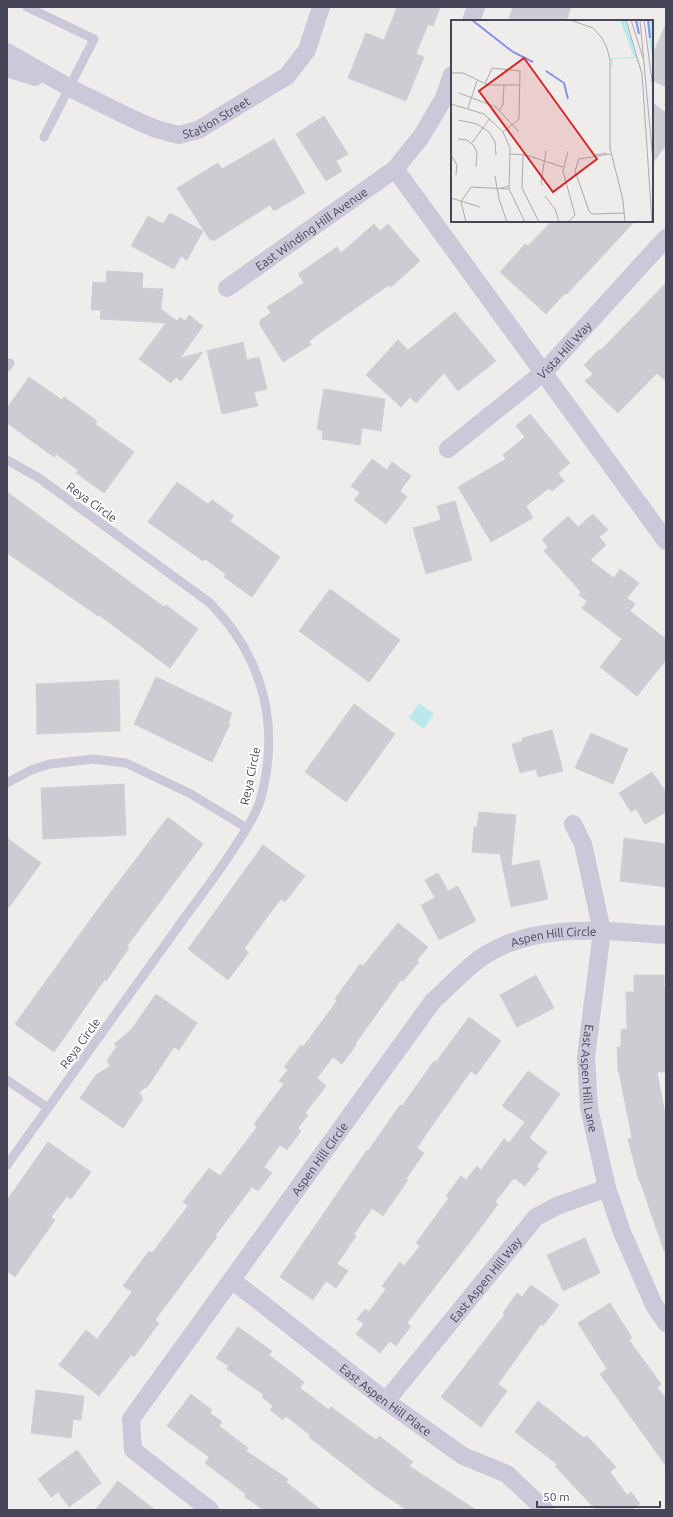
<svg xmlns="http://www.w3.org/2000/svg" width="673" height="1517" font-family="Ubuntu,sans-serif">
  <rect width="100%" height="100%" fill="#eeedeb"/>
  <path fill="#bae9ec" d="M 419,703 L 434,714 L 424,729 L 409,718 Z"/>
  <g fill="#cecbd3" stroke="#d2cfd7">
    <path d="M 397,7 L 440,7 L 433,26 L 428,24 L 416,54 L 424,57 L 406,101 L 348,78 L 366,33 L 384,40 Z"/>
    <path d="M 513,7 L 571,7 L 566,21 L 518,21 L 509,18 Z"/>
    <path d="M 666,24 L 666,87 L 652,80 L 652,56 Z"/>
    <path d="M 652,102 L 666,113 L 666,145 L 652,164 Z"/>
    <path d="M 324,116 L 348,154 L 336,161 L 342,171 L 326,181 L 296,134 Z"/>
    <path d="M 274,139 L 305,193 L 274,211 L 270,205 L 215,240 L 210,240 L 177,188 L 218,163 L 222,169 Z"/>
    <path d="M 170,213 L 203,231 L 187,260 L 181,256 L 174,269 L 131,246 L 148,216 L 163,224 Z"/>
    <path d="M 552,221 L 635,221 L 567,294 L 565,293 L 546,314 L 500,272 L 525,244 L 528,246 Z"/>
    <path d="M 374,224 L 380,231 L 388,224 L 420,261 L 391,287 L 389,285 L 317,335 L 309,341 L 311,345 L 283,362 L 260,325 L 260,320 L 271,313 L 267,307 L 304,283 L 298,274 L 337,247 L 341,253 Z"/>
    <path d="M 107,271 L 143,273 L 142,288 L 163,289 L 161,309 L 177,321 L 180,317 L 185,321 L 189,315 L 203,326 L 180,358 L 203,352 L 181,381 L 176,377 L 171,383 L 139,359 L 166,323 L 100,319 L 101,310 L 91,310 L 93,282 L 106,283 Z"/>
    <path d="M 666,283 L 666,381 L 657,373 L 618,413 L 585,381 L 593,374 L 584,365 L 600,349 L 601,350 Z"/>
    <path d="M 455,312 L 496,361 L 458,391 L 444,373 L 416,403 L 410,397 L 401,407 L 366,375 L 398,340 L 408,350 Z"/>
    <path d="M 243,342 L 247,360 L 259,357 L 267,389 L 254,392 L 258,406 L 222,414 L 207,351 Z"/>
    <path d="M 29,377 L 62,400 L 64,397 L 97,421 L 95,424 L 134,452 L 104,493 L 76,473 L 78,470 L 56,454 L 54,457 L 7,423 L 7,408 Z"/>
    <path d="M 324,389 L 385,399 L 381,431 L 362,428 L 360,445 L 322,439 L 323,431 L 317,429 Z"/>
    <path d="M 530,414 L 570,463 L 558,473 L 564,481 L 552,491 L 549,488 L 526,506 L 533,518 L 491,542 L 458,487 L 506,459 L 503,455 L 525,437 L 516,426 Z"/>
    <path d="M 372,459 L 387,470 L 392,462 L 411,476 L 400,491 L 407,497 L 386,524 L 354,500 L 360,493 L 351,486 Z"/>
    <path d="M 177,482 L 208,504 L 212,500 L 234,516 L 230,521 L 280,557 L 252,597 L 224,577 L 226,574 L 205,559 L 203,561 L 148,522 Z"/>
    <path d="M 7,492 L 164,607 L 166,605 L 198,629 L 170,668 L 99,615 L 98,616 L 7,553 Z"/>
    <path d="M 455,501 L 472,560 L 426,574 L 413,528 L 441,520 L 437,506 Z"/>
    <path d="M 593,514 L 608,530 L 599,537 L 606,545 L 590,560 L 614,578 L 620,569 L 639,583 L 627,598 L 635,604 L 630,611 L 666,639 L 666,660 L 637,696 L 600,667 L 622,639 L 582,608 L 587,601 L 579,595 L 581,592 L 544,551 L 548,547 L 542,540 L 568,516 L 578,527 Z"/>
    <path d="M 330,589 L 400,640 L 369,682 L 299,631 Z"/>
    <path d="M 156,677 L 232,713 L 228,723 L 230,724 L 212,762 L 134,724 Z"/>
    <path d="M 119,680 L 120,731 L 37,734 L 36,684 Z"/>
    <path d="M 354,704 L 395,734 L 346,802 L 305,772 Z"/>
    <path d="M 552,730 L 563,771 L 538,777 L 536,769 L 520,773 L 512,744 L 523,741 L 522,738 Z"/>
    <path d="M 591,733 L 628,749 L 613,784 L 575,768 Z"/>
    <path d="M 652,772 L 666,792 L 666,812 L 645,824 L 636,809 L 631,812 L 619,793 Z"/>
    <path d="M 124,784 L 126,835 L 43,839 L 41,788 Z"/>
    <path d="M 479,812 L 516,815 L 511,866 L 539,860 L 548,899 L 511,907 L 500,854 L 472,852 L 474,827 L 477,827 Z"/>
    <path d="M 168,817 L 203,844 L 127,946 L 129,948 L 106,981 L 105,979 L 54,1052 L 15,1024 L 98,909 Z"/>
    <path d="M 7,838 L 41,863 L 7,910 Z"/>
    <path d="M 624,838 L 666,844 L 666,887 L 620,881 Z"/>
    <path d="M 263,845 L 305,876 L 285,902 L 281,899 L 265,920 L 244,949 L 249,952 L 228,980 L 188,949 Z"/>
    <path d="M 438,873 L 448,891 L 458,886 L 476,921 L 439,940 L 421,905 L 435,898 L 425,880 Z"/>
    <path d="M 398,923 L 428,947 L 417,960 L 419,962 L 403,981 L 401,980 L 355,1044 L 356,1045 L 342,1064 L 333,1057 L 317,1078 L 326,1086 L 305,1113 L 308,1115 L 298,1128 L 301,1131 L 287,1150 L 280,1145 L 264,1167 L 272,1173 L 258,1191 L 252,1187 L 215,1236 L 217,1237 L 155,1320 L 159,1323 L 134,1357 L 131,1355 L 99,1396 L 59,1365 L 86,1330 L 97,1339 L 132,1292 L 123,1286 L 149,1251 L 152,1253 L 188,1206 L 183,1202 L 209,1168 L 220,1176 L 257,1127 L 254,1124 L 284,1084 L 279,1081 L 288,1070 L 284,1067 L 301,1045 L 303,1047 L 337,1001 L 335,999 L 360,964 L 363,966 Z"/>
    <path d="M 536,975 L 554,1008 L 517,1027 L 500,995 Z"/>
    <path d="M 634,975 L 664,975 L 664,987 L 666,987 L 666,1072 L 657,1072 L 666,1119 L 666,1250 L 664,1251 L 640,1181 L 639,1181 L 628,1139 L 632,1138 L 619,1072 L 618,1072 L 617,1047 L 621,1047 L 621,1029 L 627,1029 L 626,992 L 634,992 Z"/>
    <path d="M 156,994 L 197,1023 L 179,1050 L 174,1047 L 148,1086 L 139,1092 L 143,1099 L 123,1128 L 80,1098 L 96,1075 L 110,1066 L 107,1061 L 117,1046 L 114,1044 L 131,1030 Z"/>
    <path d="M 469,1017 L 501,1041 L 476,1075 L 471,1071 L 431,1127 L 417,1148 L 424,1153 L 406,1179 L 408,1180 L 383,1216 L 372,1208 L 354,1234 L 356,1236 L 337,1264 L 348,1271 L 336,1288 L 326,1281 L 313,1300 L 280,1277 L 367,1150 L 368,1151 L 400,1105 L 402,1106 L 434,1061 L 436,1062 Z"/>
    <path d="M 528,1071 L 560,1094 L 529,1138 L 547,1152 L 537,1166 L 539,1168 L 525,1186 L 514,1178 L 495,1202 L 498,1204 L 476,1234 L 407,1323 L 411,1326 L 396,1346 L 390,1341 L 380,1353 L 356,1334 L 364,1324 L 357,1319 L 365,1309 L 369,1312 L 386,1289 L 382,1286 L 400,1262 L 404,1266 L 420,1246 L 416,1243 L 449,1198 L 446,1196 L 461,1176 L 466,1180 L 477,1166 L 481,1170 L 504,1139 L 509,1143 L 525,1122 L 502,1106 Z"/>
    <path d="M 48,1142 L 91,1172 L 71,1199 L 67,1196 L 51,1217 L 55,1220 L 15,1277 L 7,1271 L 7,1200 Z"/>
    <path d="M 585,1238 L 600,1273 L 563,1291 L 547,1255 Z"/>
    <path d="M 531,1285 L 559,1305 L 543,1326 L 541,1324 L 498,1384 L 507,1391 L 481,1427 L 441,1397 L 505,1314 L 503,1313 L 517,1293 L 522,1297 Z"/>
    <path d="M 610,1303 L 632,1338 L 629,1340 L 661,1384 L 657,1387 L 666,1399 L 666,1466 L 600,1374 L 607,1369 L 578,1323 Z"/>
    <path d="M 238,1327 L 272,1351 L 269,1355 L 304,1382 L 300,1388 L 329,1410 L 331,1407 L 376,1440 L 379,1436 L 413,1462 L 409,1466 L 476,1510 L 407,1510 L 377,1490 L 309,1437 L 310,1435 L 286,1416 L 283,1420 L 270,1410 L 273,1406 L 262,1397 L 264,1395 L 227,1369 L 229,1366 L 216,1358 Z"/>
    <path d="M 36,1390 L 84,1396 L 81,1420 L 73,1419 L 71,1438 L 31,1433 Z"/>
    <path d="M 191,1394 L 212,1410 L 210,1413 L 222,1422 L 219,1426 L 248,1448 L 246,1451 L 288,1479 L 286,1482 L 321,1510 L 263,1510 L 244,1496 L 246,1494 L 205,1463 L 209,1457 L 167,1426 Z"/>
    <path d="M 538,1401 L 584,1438 L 587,1436 L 616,1467 L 610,1472 L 627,1495 L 631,1492 L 640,1504 L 631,1510 L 596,1510 L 555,1466 L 557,1464 L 515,1432 Z"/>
    <path d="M 77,1450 L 101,1483 L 69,1507 L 58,1492 L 51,1497 L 38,1479 Z"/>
    <path d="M 118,1481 L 155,1510 L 95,1510 Z"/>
  </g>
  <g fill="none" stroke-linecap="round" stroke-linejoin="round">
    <g stroke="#cac8d9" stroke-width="9">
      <path d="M 27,7 L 94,39 L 44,137"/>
      <path d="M 7,367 L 10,363"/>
      <path d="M 7,460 L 39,478 L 210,603 C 264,658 281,727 260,801 C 255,817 245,831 236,845 C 220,871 201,895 183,920 C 124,1002 66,1084 7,1165"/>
      <path d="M 7,783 L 31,770 L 50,764 L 93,759 L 126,763 L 191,794 L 247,828"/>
      <path d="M 7,1080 L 48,1108"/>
    </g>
    <g stroke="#cac8d9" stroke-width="18">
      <path d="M 471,21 L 476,7"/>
      <path id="s1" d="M 7,52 L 70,88 L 133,119 L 156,129 L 179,135 L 198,130 L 287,76 L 307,50 L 321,7"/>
      <path d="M 7,68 L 35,77"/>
      <path d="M 395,169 L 666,541"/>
      <path id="s2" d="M 227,288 L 395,169 L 421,137 L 444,98 L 452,75"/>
      <path id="s3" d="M 448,449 L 544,372 L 666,238"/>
      <path id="s4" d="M 573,824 L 583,844 L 602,931 L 586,1057 L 589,1108 L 607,1188 L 622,1232 L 654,1305 L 666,1323"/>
      <path id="s5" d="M 232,1280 L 386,1401 L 463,1456 L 507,1474 L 545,1510"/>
      <path id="s6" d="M 386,1401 L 536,1217 L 557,1206 L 607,1188"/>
      <path id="s7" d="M 210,1510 L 133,1450 L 131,1419 L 433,1001 C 448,988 462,972 478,960 C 531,921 605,931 666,935"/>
    </g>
  </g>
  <g text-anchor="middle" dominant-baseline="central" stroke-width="4" stroke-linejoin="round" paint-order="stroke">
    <g font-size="12" fill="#474558" stroke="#fff">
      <text stroke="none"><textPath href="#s1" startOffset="233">Station Street</textPath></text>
      <text stroke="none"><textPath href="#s2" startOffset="103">East Winding Hill Avenue</textPath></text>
      <text stroke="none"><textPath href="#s3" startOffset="153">Vista Hill Way</textPath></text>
      <text transform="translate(92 502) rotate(36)">Reya Circle</text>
      <text transform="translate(250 776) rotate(-78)">Reya Circle</text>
      <text stroke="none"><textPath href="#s7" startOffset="786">Aspen Hill Circle</textPath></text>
      <text transform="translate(80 1043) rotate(-54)">Reya Circle</text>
      <text stroke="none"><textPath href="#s4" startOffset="260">East Aspen Hill Lane</textPath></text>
      <text stroke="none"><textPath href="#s7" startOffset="450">Aspen Hill Circle</textPath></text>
      <text stroke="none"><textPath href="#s6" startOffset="157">East Aspen Hill Way</textPath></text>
      <text stroke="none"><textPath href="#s5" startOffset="195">East Aspen Hill Place</textPath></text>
    </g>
  </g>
  <g transform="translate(451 20)">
    <rect width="202" height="202" fill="#eeedeb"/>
    <path d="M 169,0 L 174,0 L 189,48 L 185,38 L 162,39 L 161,45 L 163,46 L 160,46 L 160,38 L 183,37 ZM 196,0 L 202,0 L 201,35 L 199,25 Z" fill="#bae9ec"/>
    <path fill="none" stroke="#8893e8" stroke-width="2" d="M 21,0 L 62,32 L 82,42M 185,0 L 188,14M 197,0 L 199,18M 95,51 L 113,63 L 117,79"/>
    <path fill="none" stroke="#abaab0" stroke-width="1" d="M 119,0 L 142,8 L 151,18 L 156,28 L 159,40 L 159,128 L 172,180 L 174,202M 175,0 L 191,54 L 201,202M 180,0 L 192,38M 189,0 L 202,141M 193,0 L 202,69M 0,53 L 12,53 L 37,65 L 69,65M 34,64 L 41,48 L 69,51 L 68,99 L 52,112M 8,73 L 45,87 L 68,112M 0,84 L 33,94 L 52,112 L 59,128 L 58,169 L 74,202M 17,88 L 26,61M 49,90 L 52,84 L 53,65M 7,100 L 26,104 L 38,112 L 44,122 L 45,135M 7,119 L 16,120 L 23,126 L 26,132 L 25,147M 21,123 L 39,98M 59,134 L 75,135 L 112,147M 160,134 L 128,139 L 124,151 L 138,191 L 141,194 L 173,193M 0,135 L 6,145 L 5,155M 72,135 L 71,168 L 88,202M 144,135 L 156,133M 44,156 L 48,179 L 56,202M 92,165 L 90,162 L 95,131M 46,169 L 58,166M 94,176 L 104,189 L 108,202M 0,178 L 29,187M 15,202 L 10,182 L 20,167 L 58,169M 117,202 L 124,195 L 112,151 L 117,131"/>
    <path fill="#d62828" fill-opacity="0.15" stroke="#d62828" stroke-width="2" d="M 73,38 L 146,139 L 102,172 L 28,71 Z"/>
    <rect width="202" height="202" fill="none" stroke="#474558" stroke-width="2"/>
  </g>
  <rect width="673" height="1517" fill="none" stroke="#474558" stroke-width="16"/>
  <path d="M537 1501v6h123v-6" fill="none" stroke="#474558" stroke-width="2"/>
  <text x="543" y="1501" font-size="12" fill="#474558" stroke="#ffffff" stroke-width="3" paint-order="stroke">50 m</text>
</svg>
